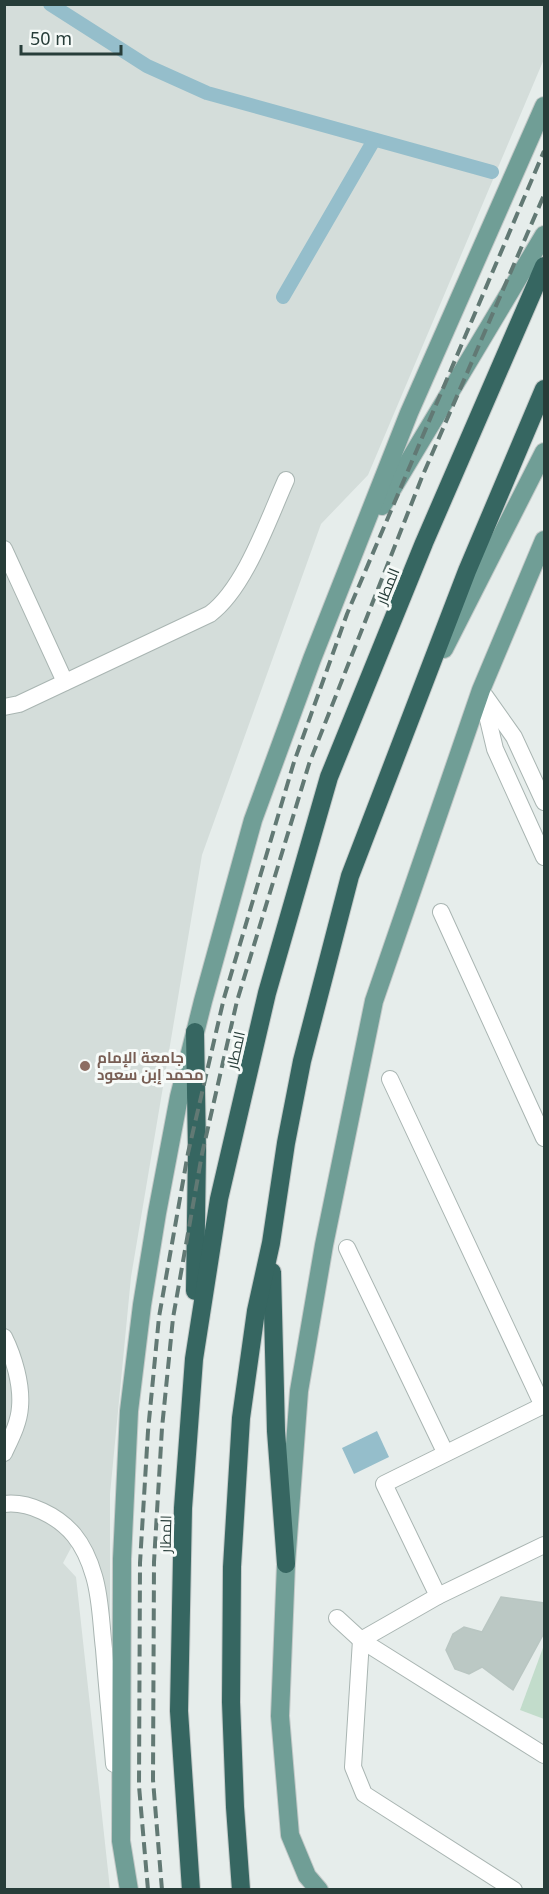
<svg xmlns="http://www.w3.org/2000/svg" width="549" height="1894" font-family="'Noto Sans',Cairo,sans-serif">
  <rect width="100%" height="100%" fill="#e6edeb"/>
  <path fill="#d4ddda" d="M 5,5 L 544,5 L 544,59 L 368,475 L 321,524 L 202,855 L 131,1277 L 110,1494 L 110,1617 L 81,1529 L 63,1563 L 76,1577 L 110,1889 L 5,1889 Z"/>
  <path fill="#c2dccb" d="M 544,1645 L 544,1719 L 520,1710 Z"/>
  <path fill="#95becb" d="M 377,1431 L 389,1457 L 354,1474 L 342,1448 Z"/>
  <g fill="none" stroke-linecap="round" stroke-linejoin="round">
    <g stroke="#95becb" stroke-width="14">
      <path d="M 50,4 L 147,66 L 207,93 L 492,172"/>
      <path d="M 283,297 L 374,140"/>
    </g>
  </g>
  <path fill="#bbc8c4" stroke="#b9c6c2" stroke-width="1.5" d="M 501,1597 L 544,1603 L 544,1633 L 513,1690 L 482,1667 L 469,1674 L 455,1669 L 446,1650 L 453,1634 L 464,1627 L 482,1632 Z"/>
  <g fill="none" stroke-linecap="round" stroke-linejoin="round">
    <g stroke="#a9b5b2" stroke-width="18">
      <g id="minor">
        <path d="M 4,549 L 65,682"/>
        <path d="M 481,690 L 495,749 L 544,857"/>
        <path d="M 485,696 L 514,737 L 544,802"/>
        <path d="M 4,707 L 19,704 L 210,614 C 245,588 268,520 286,480"/>
        <path d="M 441,912 L 544,1138"/>
        <path d="M 390,1079 L 543,1406"/>
        <path d="M 347,1248 L 445,1452"/>
        <path d="M 4,1337 C 14,1357 22,1385 20,1407 C 19,1423 11,1438 4,1453"/>
        <path d="M 4,1504 C 29,1501 58,1516 74,1535 C 83,1546 90,1562 94,1576 C 101,1599 101,1625 104,1649 C 107,1688 111,1726 114,1764"/>
        <path d="M 438,1596 L 384,1484 L 544,1405"/>
        <path d="M 337,1618 L 361,1640 L 544,1755"/>
        <path d="M 514,1890 L 364,1794 L 353,1767 L 361,1640 L 438,1596 L 544,1545"/>
      </g>
    </g>
    <g stroke="#c3c9c8" stroke-width="20">
      <g id="major">
        <path d="M 382,506 L 544,235"/>
        <path d="M 444,649 L 544,452"/>
        <path d="M 129,1890 L 121,1841 L 122,1559 L 129,1411 L 142,1305 L 157,1213 L 179,1097 L 203,1001 L 253,820 L 312,659 L 409,413 L 544,106"/>
        <path d="M 319,1890 L 307,1876 L 290,1835 L 280,1716 L 286,1564 L 299,1391 L 324,1245 L 374,1001 L 481,690 L 544,540"/>
      </g>
    </g>
    <g stroke="#c3c9c8" stroke-width="20">
      <g id="highway">
        <path d="M 272,1272 L 276,1431 L 286,1564"/>
        <path d="M 195,1291 L 197,1151 L 195,1032"/>
        <path d="M 191,1890 L 179,1711 L 183,1508 L 194,1359 L 219,1199 L 267,993 L 329,777 L 424,543 L 544,266"/>
        <path d="M 241,1890 L 235,1807 L 231,1702 L 232,1567 L 241,1418 L 256,1311 L 271,1243 L 286,1143 L 302,1061 L 350,876 L 467,571 L 544,389"/>
      </g>
    </g>
    <use href="#minor" stroke="#fff" stroke-width="16"/>
    <use href="#major" stroke="#709e96" stroke-width="18"/>
    <use href="#highway" stroke="#366661" stroke-width="18"/>
    <g stroke="#627974" stroke-width="4" stroke-dasharray="12 6" stroke-linecap="butt">
      <path d="M 148,1890 L 139,1786 L 140,1563 L 148,1431 L 159,1317 L 188,1153 L 224,998 L 294,762 L 347,614 L 544,151"/>
      <path d="M 162,1890 L 153,1780 L 154,1562 L 162,1428 L 173,1318 L 202,1154 L 237,1001 L 309,764 L 422,477 L 544,195"/>
    </g>
  </g>
  <circle fill="#8d6e63" stroke="#f6faf8" stroke-width="2" cx="85" cy="1066" r="6"/>
  <g text-anchor="middle" dominant-baseline="central" stroke-width="6" stroke-linejoin="round" paint-order="stroke">
    <g font-size="15" fill="#273d39" stroke="#f6faf8">
      <text transform="translate(387 586) rotate(-68)">المطار</text>
      <text transform="translate(235 1050) rotate(-77)">المطار</text>
      <text transform="translate(165 1534) rotate(-89)">المطار</text>
    </g>
    <g font-size="15" font-weight="bold" fill="#785e54" stroke="#f6faf8" text-anchor="start">
      <text x="97" y="1057">جامعة الإمام<tspan x="97" dy="17">محمد إبن سعود</tspan></text>
    </g>
  </g>
  <rect width="549" height="1894" fill="none" stroke="#273d39" stroke-width="12"/>
  <path d="M21 45v9h100v-9" fill="none" stroke="#273d39" stroke-width="3"/>
  <text x="30" y="45" font-size="18" fill="#273d39" stroke="#f6faf8" stroke-width="4.5" paint-order="stroke">50 m</text>
</svg>
